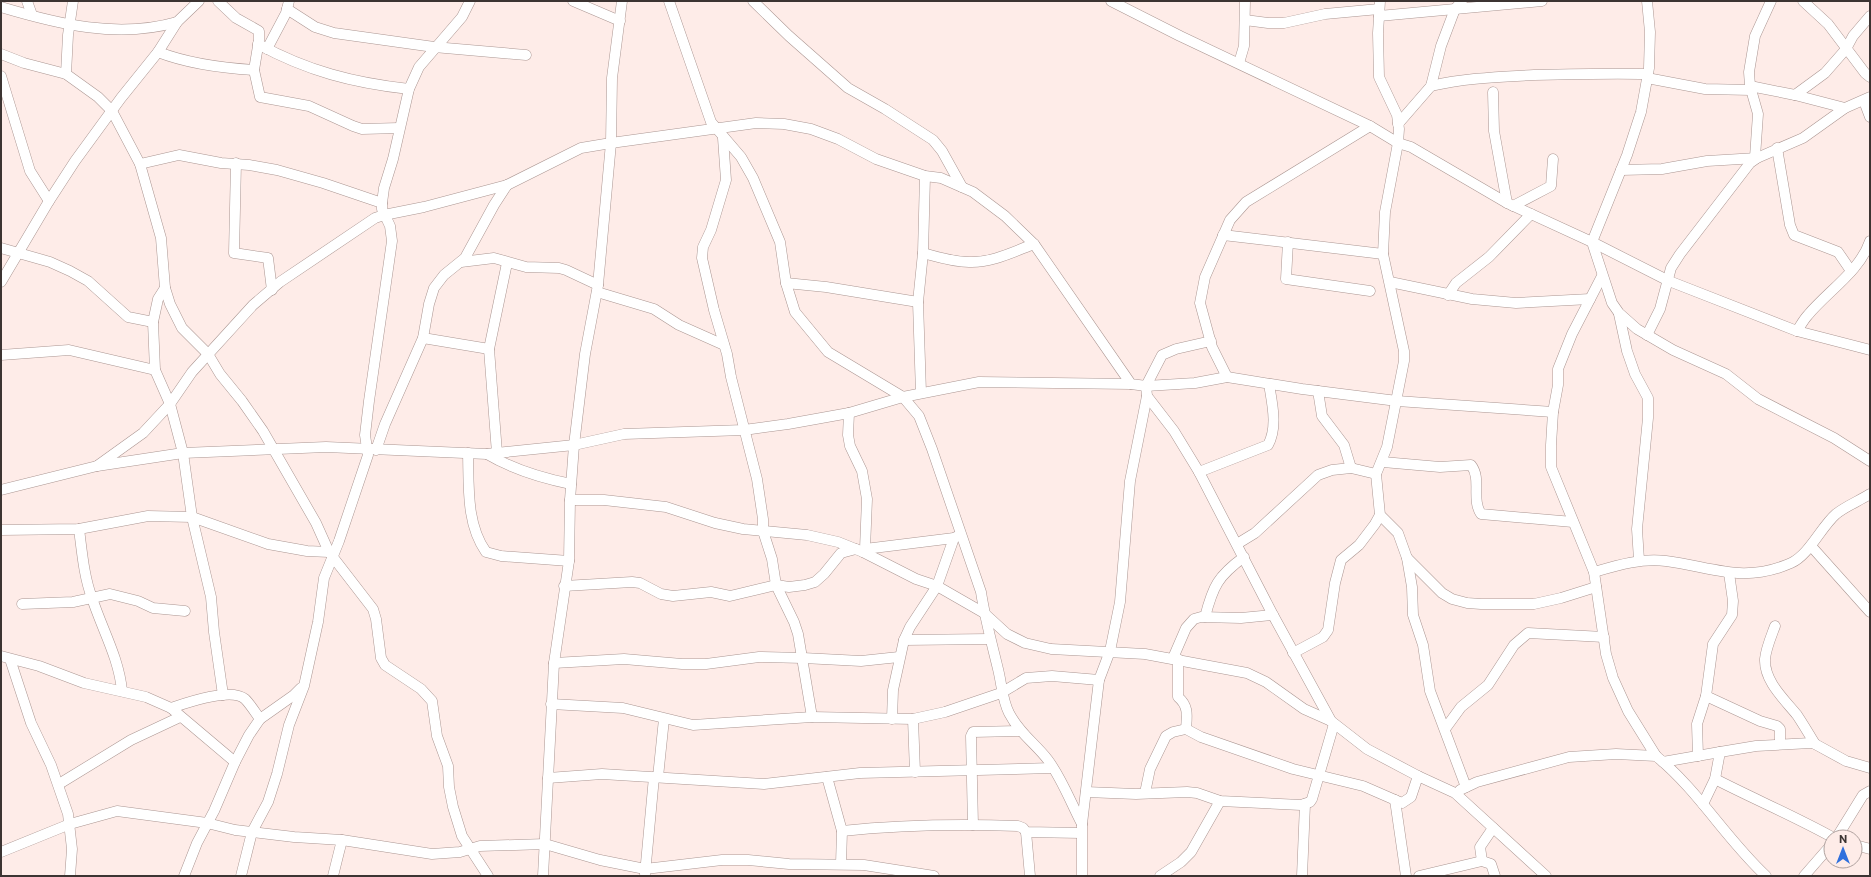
<svg xmlns="http://www.w3.org/2000/svg" width="1871" height="877" font-family="Commissioner,sans-serif">
  <rect width="100%" height="100%" fill="#feece8"/>
  <g fill="none" stroke-linecap="round" stroke-linejoin="round">
    <g stroke="#ab9692" stroke-width="11">
      <g id="minor">
        <path d="M 27,1 L 32,15"/>
        <path d="M 218,1 L 236,18 L 259,31 L 259,40 L 254,70 L 260,97 L 309,106 L 353,126 L 362,129 L 399,128"/>
        <path d="M 573,1 L 620,21"/>
        <path d="M 669,1 L 711,122 L 741,157 L 753,178 L 780,242 L 786,283 L 795,312 L 828,352 L 903,397 L 919,416 L 932,449 L 981,592 C 985,619 992,644 998,669 C 1002,685 1002,699 1009,713 C 1020,734 1035,743 1048,760 C 1062,779 1071,803 1082,824"/>
        <path d="M 753,1 L 789,36 L 848,88 L 885,109 L 933,140 L 942,151 L 962,187"/>
        <path d="M 1111,1 L 1180,36 L 1370,126 L 1398,143 L 1411,147 L 1507,203 L 1592,242 L 1669,281 L 1797,331 L 1870,350"/>
        <path d="M 1380,1 L 1378,33 L 1379,77 L 1397,115 L 1399,129 L 1398,143 L 1385,212 L 1383,254 L 1404,351 L 1404,361 L 1387,447 L 1376,474 L 1380,515 L 1398,533 L 1407,558 L 1412,587 L 1413,615 L 1423,645 L 1430,691 L 1466,787"/>
        <path d="M 1647,1 L 1650,32 L 1649,68 L 1641,112 L 1627,155 L 1592,242 L 1612,303 L 1619,313 L 1637,329 L 1673,350 L 1726,374 L 1758,399 L 1834,438 L 1870,461"/>
        <path d="M 1803,1 L 1828,24 L 1865,73 L 1870,77"/>
        <path d="M 1,7 C 58,24 118,39 177,22"/>
        <path d="M 287,9 L 315,27 L 334,33 L 434,47 L 526,55"/>
        <path d="M 1379,16 L 1542,1"/>
        <path d="M 1245,20 L 1268,23 L 1284,23 L 1325,14 L 1379,9"/>
        <path d="M 258,44 C 307,71 354,83 409,89"/>
        <path d="M 267,49 L 286,13 L 289,1"/>
        <path d="M 158,52 C 189,64 221,68 254,70"/>
        <path d="M 1,54 L 24,63 L 66,74 L 98,97 L 112,111 L 140,164 L 161,238 L 165,288 L 170,304 L 182,328 L 208,354 L 220,374 L 242,401 L 263,431 L 316,523 L 329,552 L 373,609 L 376,619 L 381,658 L 385,665 L 421,689 L 432,701 L 437,736 L 448,766 L 449,787 L 453,807 L 462,836 L 488,876"/>
        <path d="M 1239,63 L 1244,46 L 1245,1"/>
        <path d="M 66,74 L 68,35 L 73,1"/>
        <path d="M 1,76 L 30,171 L 49,201"/>
        <path d="M 1647,78 L 1705,89 L 1751,90"/>
        <path d="M 1431,86 C 1465,78 1499,77 1534,75 C 1572,74 1610,73 1647,74"/>
        <path d="M 1750,86 L 1795,95 L 1845,108"/>
        <path d="M 1493,92 L 1494,131 L 1507,203"/>
        <path d="M 1795,95 L 1825,73 L 1846,49 L 1853,36 L 1870,16"/>
        <path d="M 1864,101 L 1870,117"/>
        <path d="M 1398,124 L 1431,86 L 1441,46 L 1455,9 L 1462,1"/>
        <path d="M 723,138 L 726,180 L 711,230 L 703,247 L 702,258 L 714,310 L 727,354 L 731,377 L 757,479 L 763,519 L 763,531 L 772,559 L 776,585 L 794,622 L 798,634 L 812,717"/>
        <path d="M 1777,148 L 1790,225 L 1794,235 L 1838,252 L 1851,271"/>
        <path d="M 1755,157 L 1758,114 L 1750,86 L 1749,72 L 1755,36 L 1771,1"/>
        <path d="M 236,163 L 234,253 L 268,258 L 272,290"/>
        <path d="M 140,164 L 179,155 L 221,163 L 249,165 L 277,170 L 323,183 L 382,203"/>
        <path d="M 1621,170 L 1662,169 L 1707,161 L 1757,158"/>
        <path d="M 1513,206 L 1551,186 L 1553,159"/>
        <path d="M 1223,235 L 1383,254"/>
        <path d="M 1288,242 L 1286,279 L 1370,291"/>
        <path d="M 1,248 L 50,262 L 70,271 L 88,281 L 128,317 L 153,322"/>
        <path d="M 923,253 C 938,257 953,262 969,262 C 991,263 1013,252 1034,244"/>
        <path d="M 461,262 L 494,258 L 526,267 L 559,268 L 566,270 L 598,285"/>
        <path d="M 1602,276 L 1572,334 L 1558,369 L 1558,385 L 1553,412 L 1551,445 L 1551,467 L 1594,572 L 1606,654 L 1613,678 L 1628,711 L 1656,756"/>
        <path d="M 1,282 L 49,201 L 75,161 L 121,98 L 158,52 L 177,22 L 199,1"/>
        <path d="M 1390,282 L 1472,299 L 1516,303 L 1590,299"/>
        <path d="M 786,283 L 826,287 L 918,302"/>
        <path d="M 165,288 L 158,299 L 153,322 L 155,370 L 170,404 L 183,453 L 192,517 L 211,597 L 214,632 L 223,695"/>
        <path d="M 597,292 L 654,309 L 679,325 L 724,345"/>
        <path d="M 1448,295 L 1456,283 L 1489,257 L 1531,214"/>
        <path d="M 1619,314 L 1627,351 L 1635,374 L 1648,398 L 1648,418 L 1637,529 L 1639,560"/>
        <path d="M 1797,331 C 1801,325 1804,319 1808,315 C 1828,291 1860,271 1870,241"/>
        <path d="M 1647,335 L 1660,309 L 1671,268 L 1680,254 L 1750,163 L 1757,158 L 1803,138 L 1845,108 L 1870,97"/>
        <path d="M 423,338 L 489,349"/>
        <path d="M 1,355 L 69,350 L 155,370"/>
        <path d="M 1227,377 L 1212,347 L 1200,303 L 1205,277 L 1230,220 L 1246,202 L 1370,126"/>
        <path d="M 1146,386 L 1195,383 L 1227,377 L 1302,389 L 1397,401 L 1553,412"/>
        <path d="M 1146,386 L 1162,355 L 1176,349 L 1211,341"/>
        <path d="M 1318,391 L 1322,416 L 1344,445 L 1351,468"/>
        <path d="M 921,393 L 918,302 L 923,253 L 925,176"/>
        <path d="M 849,413 L 848,435 L 850,446 L 862,471 L 867,499 L 865,549"/>
        <path d="M 376,450 L 385,424 L 423,338 L 429,304 L 434,288 L 444,275 L 465,258 L 494,205 L 507,185"/>
        <path d="M 468,453 C 469,486 466,524 486,552 L 501,556 L 569,561"/>
        <path d="M 497,453 L 489,349 L 507,263"/>
        <path d="M 487,454 C 514,470 541,478 571,484"/>
        <path d="M 1383,462 L 1440,467 L 1471,465 C 1482,479 1471,499 1481,514 L 1573,522"/>
        <path d="M 97,466 L 143,433 L 170,404 L 192,372 L 253,305 L 280,282 L 375,218 L 384,215 L 424,207 L 507,185 L 581,148 L 611,143 L 756,123 L 784,124 L 811,129 L 838,139 L 876,159 L 925,176 L 941,178 L 973,192 L 1005,216 L 1034,244 L 1131,384 L 1146,386 L 1147,396 L 1174,431 L 1199,472 L 1273,615 L 1331,721 L 1367,749 L 1418,776 L 1455,793 L 1546,876"/>
        <path d="M 1199,472 L 1268,445 C 1278,427 1272,403 1269,384"/>
        <path d="M 1,490 L 97,466 L 183,453 L 326,447 L 487,454 L 574,445 L 624,434 L 744,430 L 788,424 L 849,413 L 903,397 L 979,382 L 1131,384"/>
        <path d="M 570,500 L 604,500 L 666,507 L 715,523 L 743,529 L 807,535 L 838,542 L 863,552 L 916,579 L 937,586 L 984,613 L 1007,634 L 1025,643 L 1051,649 L 1145,654 L 1247,673 L 1266,682 L 1304,709 L 1331,721"/>
        <path d="M 79,529 C 82,552 84,577 92,598 C 102,629 119,658 122,691"/>
        <path d="M 1,530 L 79,529 L 148,516 L 192,517 L 268,544 L 307,551 L 329,552"/>
        <path d="M 1237,544 L 1255,533 L 1318,475 L 1332,470 L 1351,468 L 1376,474"/>
        <path d="M 1811,546 L 1870,612"/>
        <path d="M 863,552 L 865,549 L 954,538 L 958,536"/>
        <path d="M 1407,558 L 1442,593 L 1452,599 L 1467,603 L 1481,604 L 1534,604 L 1561,598 L 1596,587"/>
        <path d="M 1594,572 C 1618,565 1641,558 1666,561 C 1713,567 1743,584 1791,563 C 1809,555 1821,527 1836,514 C 1846,506 1859,501 1870,494"/>
        <path d="M 564,586 L 632,582 L 640,583 L 661,594 L 673,596 L 711,592 L 730,596 L 776,585 L 789,587 L 805,585 L 815,582 L 824,574 L 841,553 L 856,549"/>
        <path d="M 22,604 L 73,602 L 110,594 L 138,601 L 153,608 L 185,611"/>
        <path d="M 1205,617 C 1213,586 1218,576 1244,557"/>
        <path d="M 1775,626 C 1771,637 1766,648 1765,659 C 1764,681 1784,699 1797,715 C 1803,724 1809,734 1815,744"/>
        <path d="M 904,640 L 990,639"/>
        <path d="M 1293,653 L 1323,637 L 1328,630 L 1335,583 L 1341,560 L 1359,545 L 1375,524 L 1380,515"/>
        <path d="M 1,656 L 39,666 L 84,683 L 146,697 L 171,708 L 235,762"/>
        <path d="M 1173,658 L 1186,628 L 1194,619 L 1201,617 L 1241,618 L 1273,615"/>
        <path d="M 10,659 L 31,723 L 51,765 L 68,814 L 72,849 L 70,876"/>
        <path d="M 1178,659 L 1178,697 C 1189,706 1187,716 1186,729"/>
        <path d="M 554,663 L 624,659 L 682,664 L 706,664 L 759,657 L 803,658 L 861,661 L 899,657"/>
        <path d="M 1706,696 L 1760,721 L 1777,726 L 1780,729 L 1780,744"/>
        <path d="M 551,704 L 623,708 L 693,725 L 812,717 L 913,719 L 945,712 L 1001,693 L 1026,678 L 1052,676 L 1099,680"/>
        <path d="M 171,708 C 186,703 231,687 245,699 C 250,704 255,712 260,719"/>
        <path d="M 892,719 L 893,690 L 904,640 L 910,627 L 937,586 L 954,538"/>
        <path d="M 913,719 L 915,772"/>
        <path d="M 1445,729 L 1461,707 L 1488,685 L 1514,645 L 1528,633 L 1604,637"/>
        <path d="M 1698,756 L 1697,724 L 1706,696 L 1713,644 L 1732,615 L 1733,601 L 1729,573"/>
        <path d="M 1663,762 L 1720,752"/>
        <path d="M 658,777 L 664,719"/>
        <path d="M 827,777 L 842,831 L 841,864"/>
        <path d="M 548,778 L 602,774 L 764,784 L 860,773 L 1052,768"/>
        <path d="M 1715,779 C 1754,799 1794,816 1832,837"/>
        <path d="M 59,784 L 131,740 L 180,717"/>
        <path d="M 1460,790 L 1477,782 L 1569,757 L 1616,754 L 1656,756 C 1698,790 1726,839 1766,876"/>
        <path d="M 1086,792 L 1136,794 L 1187,792 L 1197,793 L 1220,801 L 1301,805 L 1310,802 L 1312,799 L 1334,724"/>
        <path d="M 1145,793 L 1150,769 L 1166,736 L 1173,732 L 1186,729 L 1201,737 L 1293,769 L 1363,786 L 1402,803 L 1411,797 L 1418,776"/>
        <path d="M 1395,800 L 1406,876"/>
        <path d="M 1703,804 L 1715,779 L 1720,752 L 1756,746 L 1811,743 L 1815,744 L 1846,761 L 1870,768"/>
        <path d="M 973,825 L 971,736 L 973,732 L 1020,731"/>
        <path d="M 842,831 C 900,825 959,824 1018,826 L 1023,828 L 1026,832 L 1081,833"/>
        <path d="M 1026,832 L 1030,876"/>
        <path d="M 1837,837 L 1863,795 L 1870,791"/>
        <path d="M 1855,845 L 1870,849"/>
        <path d="M 1,852 L 70,824 L 117,811 L 207,823 L 235,830 L 294,837 L 342,840 L 432,854 L 460,852 L 480,846 L 545,844 L 600,860 L 645,869 L 722,860 L 748,860 L 789,864 L 864,865 L 934,876"/>
        <path d="M 1482,861 L 1480,847 L 1493,828"/>
        <path d="M 645,874 L 654,777"/>
        <path d="M 184,876 L 197,843 L 214,811 L 235,762 L 249,735 L 260,719 L 294,695 L 301,688"/>
        <path d="M 241,876 L 252,832 L 268,802 L 277,774 L 289,725 L 304,686 L 318,622 L 324,578 L 339,541 L 368,455 L 365,435 L 369,401 L 392,241 L 390,226 L 382,209 L 382,203 L 384,188 L 393,159 L 409,89 L 419,67 L 462,17 L 470,1"/>
        <path d="M 333,876 L 342,840"/>
        <path d="M 543,876 L 554,663 L 569,561 L 570,500 L 574,445 L 585,354 L 598,285 L 611,143 L 612,78 L 622,1"/>
        <path d="M 1082,876 L 1082,824 L 1093,730 L 1099,680 L 1110,651 L 1120,602 L 1130,481 L 1147,396"/>
        <path d="M 1160,876 L 1181,862 L 1191,852 L 1220,801"/>
        <path d="M 1302,876 L 1305,804"/>
        <path d="M 1419,876 L 1482,861 L 1491,864 L 1495,876"/>
        <path d="M 1804,876 L 1831,845"/>
      </g>
    </g>
    <use href="#minor" stroke="#fff" stroke-width="10"/>
  </g>
  <rect width="1871" height="877" fill="none" stroke="#3c3432" stroke-width="4"/>
  <g transform="translate(1843 849)"><circle r="19" fill="#feece8" stroke="#b0a29f"/>
  <path d="M0-3L7 15L0 10L-7 15Z" fill="#2f70dd"/>
  <text y="-6" font-size="11" font-weight="bold" text-anchor="middle" fill="#3c3432">N</text>
  </g>
</svg>
